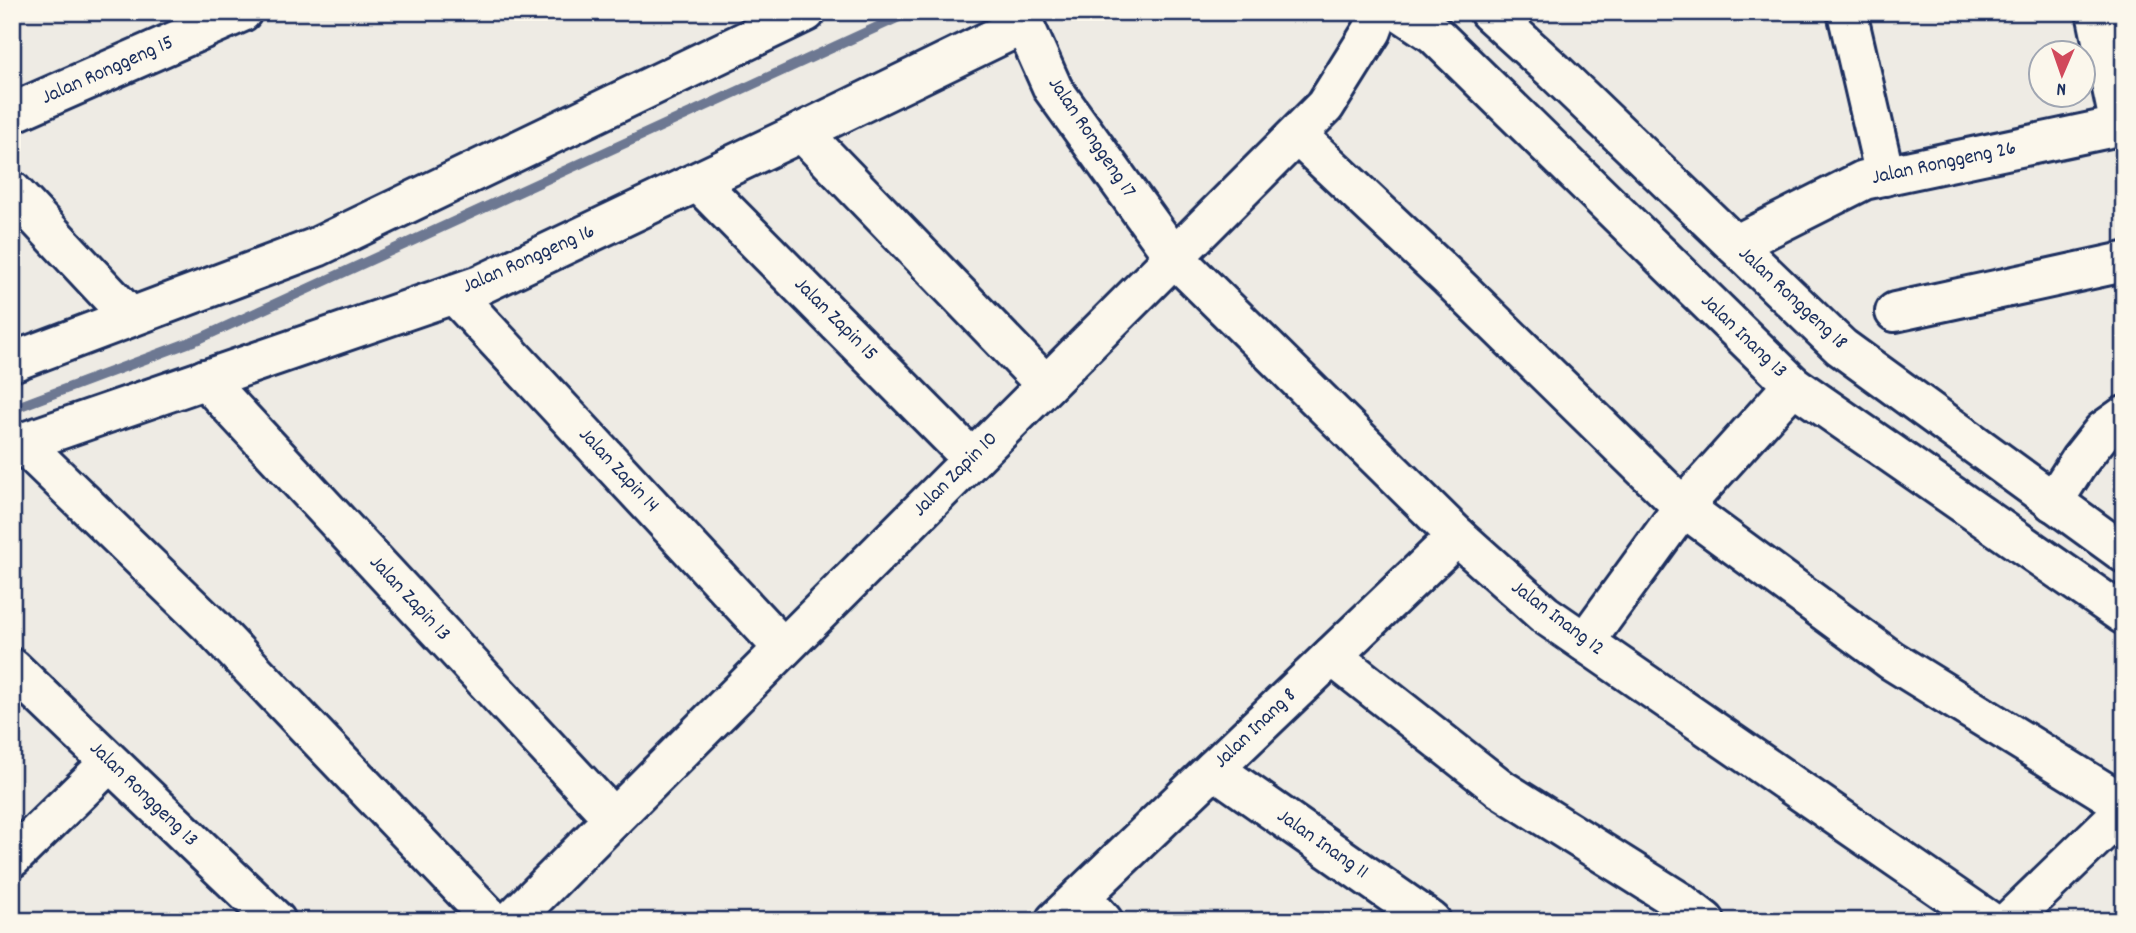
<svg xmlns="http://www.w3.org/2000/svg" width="2136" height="933" font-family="Dekko,sans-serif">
  <rect width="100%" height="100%" fill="#eeebe4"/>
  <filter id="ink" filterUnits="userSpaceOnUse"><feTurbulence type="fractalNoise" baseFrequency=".0143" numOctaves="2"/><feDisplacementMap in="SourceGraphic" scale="14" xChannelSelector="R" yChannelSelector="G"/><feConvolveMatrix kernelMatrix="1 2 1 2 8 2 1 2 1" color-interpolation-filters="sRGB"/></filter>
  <g filter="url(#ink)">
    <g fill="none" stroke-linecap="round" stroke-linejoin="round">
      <path stroke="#6d7892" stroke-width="10" d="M 12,409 L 201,338 L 910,12"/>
      <g stroke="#1b2f5e" stroke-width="44">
        <g id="minor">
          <path d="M 1022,12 L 1024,24 L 1053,89 L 1174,257 L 1457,536 L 1544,614 L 1989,921"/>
          <path d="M 1401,12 L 1434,34 L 1793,385 L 2124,615"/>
          <path d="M 1489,12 L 1554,71 L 1841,347 L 2124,553"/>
          <path d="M 1847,12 L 1885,176"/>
          <path d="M 2096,12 L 2120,126"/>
          <path d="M 12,113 L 242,12"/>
          <path d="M 802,132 L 1046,385"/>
          <path d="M 1297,135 L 1448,277 L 1683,507 L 1891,660 L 2124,804"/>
          <path d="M 698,182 L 972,459"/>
          <path d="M 12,191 L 129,316"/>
          <path d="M 1735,245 L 1864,180 L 2124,125"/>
          <path d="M 454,294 L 783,648"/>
          <path d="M 1895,312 L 2124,262"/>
          <path d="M 12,362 L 317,247 L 806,12"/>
          <path d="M 205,379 L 613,818"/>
          <path d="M 21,442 L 211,626 L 493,921"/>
          <path d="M 12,446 L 480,285 L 802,132 L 1024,24"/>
          <path d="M 2053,502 L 2080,460 L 2103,431 L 2124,416"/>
          <path d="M 1585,642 L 1683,507 L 1793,385"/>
          <path d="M 1332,656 L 1501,789 L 1679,901 L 1705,921"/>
          <path d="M 12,668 L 276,921"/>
          <path d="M 1214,769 L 1431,921"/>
          <path d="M 12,858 L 109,763"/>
          <path d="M 1081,896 L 1103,921"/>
          <path d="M 511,921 L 1325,106 L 1372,31 L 1379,12"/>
          <path d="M 1055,921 L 1457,536"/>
          <path d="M 2009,921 L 2124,810"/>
        </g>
      </g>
      <use href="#minor" stroke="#fbf7ec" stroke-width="38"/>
    </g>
  </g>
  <g text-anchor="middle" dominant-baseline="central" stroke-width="5" stroke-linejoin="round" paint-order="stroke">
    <g font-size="21" fill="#1b2f5e" stroke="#fbf7ec">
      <text transform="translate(108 71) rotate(-24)">Jalan Ronggeng 15</text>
      <text transform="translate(1091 138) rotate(56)">Jalan Ronggeng 17</text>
      <text transform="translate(1944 164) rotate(-12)">Jalan Ronggeng 26</text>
      <text transform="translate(529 260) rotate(-24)">Jalan Ronggeng 16</text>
      <text transform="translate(1792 299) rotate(43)">Jalan Ronggeng 18</text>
      <text transform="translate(835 320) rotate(45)">Jalan Zapin 15</text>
      <text transform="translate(1743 337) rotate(44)">Jalan Inang 13</text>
      <text transform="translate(618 471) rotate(47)">Jalan Zapin 14</text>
      <text transform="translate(956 475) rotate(-45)">Jalan Zapin 10</text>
      <text transform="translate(409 599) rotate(47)">Jalan Zapin 13</text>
      <text transform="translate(1557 619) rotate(37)">Jalan Inang 12</text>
      <text transform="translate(1256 729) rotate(-44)">Jalan Inang 8</text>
      <text transform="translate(143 795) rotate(44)">Jalan Ronggeng 13</text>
      <text transform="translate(1322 845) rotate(35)">Jalan Inang 11</text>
    </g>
  </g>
  <rect width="2136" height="933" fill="none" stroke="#fbf7ec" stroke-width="42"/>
  <rect x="21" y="21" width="2094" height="891" fill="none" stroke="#1b2f5e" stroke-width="2.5" filter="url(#ink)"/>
  <g transform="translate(2062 74) rotate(182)"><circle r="33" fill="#fbf7ec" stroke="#a1a7b3" stroke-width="2"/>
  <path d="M0-5L12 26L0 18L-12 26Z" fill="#d1495b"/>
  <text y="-10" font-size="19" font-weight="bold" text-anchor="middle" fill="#1b2f5e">N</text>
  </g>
</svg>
